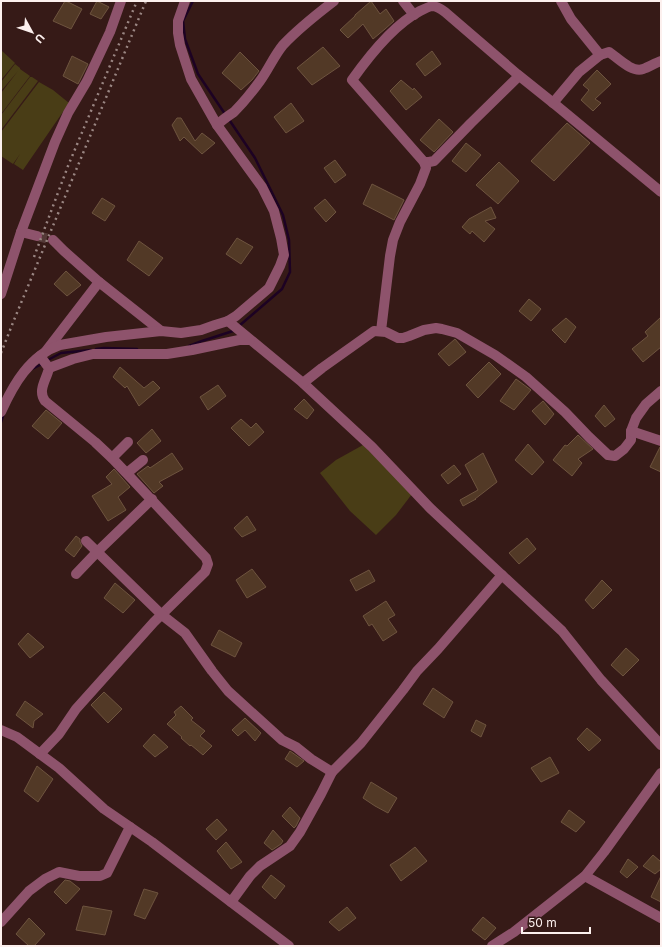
<svg xmlns="http://www.w3.org/2000/svg" width="662" height="947" font-family="Inter,sans-serif">
  <rect width="100%" height="100%" fill="#361a17"/>
  <g fill="#493d16">
    <path d="M 1,50 L 15,63 L 1,80 Z"/>
    <path d="M 15,64 L 20,68 L 20,69 L 30,76 L 1,114 L 1,93 L 18,71 L 1,91 L 1,82 Z"/>
    <path d="M 30,77 L 32,77 L 38,81 L 1,130 L 1,115 Z"/>
    <path d="M 39,82 L 53,90 L 69,103 L 23,170 L 14,164 L 20,154 L 13,164 L 1,156 L 1,132 Z"/>
    <path d="M 363,445 L 412,494 L 396,515 L 376,535 L 350,511 L 320,473 L 336,460 Z"/>
  </g>
  <g fill="none" stroke-linecap="round" stroke-linejoin="round">
    <g stroke="#1d0223" stroke-width="2.5">
      <path d="M 193,1 L 183,21 L 185,39 L 198,74 L 225,114"/>
      <path d="M 228,118 L 255,158 L 283,215 L 289,240 L 290,272 L 282,289 L 239,326"/>
      <path d="M 189,346 L 202,341 L 233,331 L 235,329"/>
      <path d="M 96,349 L 104,348 L 137,349"/>
      <path d="M 46,361 L 61,353 L 91,350"/>
      <path d="M 32,369 L 42,364"/>
      <path d="M 1,422 L 4,413"/>
    </g>
  </g>
  <g fill="#523926" stroke="#6e543f">
    <path d="M 65,1 L 66,1 L 82,9 L 71,29 L 53,21 Z"/>
    <path d="M 97,1 L 109,7 L 101,19 L 90,14 Z"/>
    <path d="M 371,1 L 380,14 L 386,9 L 394,21 L 385,29 L 373,39 L 363,24 L 348,38 L 340,30 L 355,16 L 355,15 Z"/>
    <path d="M 323,47 L 340,66 L 312,85 L 297,68 Z"/>
    <path d="M 432,51 L 441,64 L 425,76 L 416,64 Z"/>
    <path d="M 240,52 L 259,71 L 252,80 L 241,90 L 222,73 Z"/>
    <path d="M 72,56 L 88,64 L 78,84 L 63,76 Z"/>
    <path d="M 597,70 L 611,84 L 595,99 L 601,103 L 593,111 L 581,100 L 589,90 L 583,85 Z"/>
    <path d="M 401,80 L 413,90 L 414,88 L 422,97 L 406,110 L 390,91 Z"/>
    <path d="M 291,103 L 304,121 L 286,133 L 274,117 Z"/>
    <path d="M 177,118 L 181,118 L 195,141 L 202,133 L 215,143 L 202,154 L 184,137 L 180,141 L 172,125 Z"/>
    <path d="M 439,119 L 453,132 L 434,152 L 420,140 Z"/>
    <path d="M 567,123 L 590,143 L 554,181 L 531,161 Z"/>
    <path d="M 466,143 L 481,155 L 466,172 L 452,161 Z"/>
    <path d="M 335,160 L 346,175 L 335,183 L 324,168 Z"/>
    <path d="M 499,162 L 519,181 L 498,204 L 476,185 Z"/>
    <path d="M 372,184 L 404,200 L 394,220 L 363,204 Z"/>
    <path d="M 102,198 L 115,206 L 105,221 L 92,213 Z"/>
    <path d="M 325,199 L 336,212 L 326,222 L 314,208 Z"/>
    <path d="M 491,207 L 496,218 L 485,221 L 495,229 L 484,242 L 472,231 L 470,234 L 462,227 L 469,219 Z"/>
    <path d="M 237,238 L 253,247 L 241,264 L 226,254 Z"/>
    <path d="M 139,241 L 163,258 L 149,276 L 127,260 Z"/>
    <path d="M 66,271 L 81,285 L 67,296 L 54,284 Z"/>
    <path d="M 529,299 L 541,309 L 531,321 L 519,311 Z"/>
    <path d="M 661,317 L 661,347 L 643,362 L 632,349 L 648,336 L 645,332 Z"/>
    <path d="M 566,318 L 576,327 L 565,343 L 552,330 Z"/>
    <path d="M 455,339 L 466,352 L 449,366 L 438,354 Z"/>
    <path d="M 489,362 L 501,374 L 478,398 L 466,385 Z"/>
    <path d="M 120,367 L 144,388 L 153,381 L 160,388 L 139,406 L 127,386 L 125,388 L 113,377 Z"/>
    <path d="M 516,379 L 531,390 L 514,410 L 500,401 Z"/>
    <path d="M 218,385 L 226,396 L 208,410 L 200,397 Z"/>
    <path d="M 304,399 L 314,410 L 307,419 L 294,409 Z"/>
    <path d="M 543,401 L 554,414 L 545,425 L 532,411 Z"/>
    <path d="M 604,405 L 615,419 L 605,427 L 595,416 Z"/>
    <path d="M 46,410 L 62,423 L 48,439 L 32,426 Z"/>
    <path d="M 241,419 L 251,428 L 256,423 L 264,432 L 249,446 L 231,428 Z"/>
    <path d="M 152,429 L 161,441 L 146,453 L 137,443 Z"/>
    <path d="M 578,435 L 593,449 L 578,459 L 582,463 L 572,476 L 553,460 L 565,445 L 567,446 Z"/>
    <path d="M 528,444 L 544,462 L 532,475 L 515,460 Z"/>
    <path d="M 660,447 L 661,447 L 661,472 L 650,467 Z"/>
    <path d="M 172,453 L 183,469 L 159,482 L 163,486 L 154,493 L 137,474 L 148,466 L 150,468 Z"/>
    <path d="M 483,453 L 497,482 L 475,499 L 476,499 L 463,506 L 460,500 L 478,490 L 465,465 Z"/>
    <path d="M 454,465 L 461,474 L 448,484 L 441,475 Z"/>
    <path d="M 114,469 L 130,487 L 118,497 L 126,510 L 108,521 L 92,496 L 112,484 L 106,477 Z"/>
    <path d="M 247,516 L 256,530 L 242,537 L 234,528 Z"/>
    <path d="M 76,536 L 80,539 L 80,542 L 82,546 L 74,557 L 65,550 Z"/>
    <path d="M 527,538 L 536,549 L 519,564 L 509,553 Z"/>
    <path d="M 252,569 L 266,587 L 247,598 L 236,580 Z"/>
    <path d="M 369,570 L 375,581 L 356,591 L 350,580 Z"/>
    <path d="M 602,580 L 612,590 L 593,609 L 585,600 Z"/>
    <path d="M 115,583 L 135,600 L 123,613 L 104,598 Z"/>
    <path d="M 386,601 L 395,615 L 388,619 L 397,632 L 383,641 L 372,624 L 369,626 L 363,616 Z"/>
    <path d="M 219,630 L 242,643 L 235,657 L 211,645 Z"/>
    <path d="M 28,633 L 44,647 L 30,658 L 18,644 Z"/>
    <path d="M 626,648 L 639,660 L 623,676 L 611,665 Z"/>
    <path d="M 433,688 L 453,702 L 444,718 L 423,704 Z"/>
    <path d="M 104,692 L 122,709 L 108,723 L 91,705 Z"/>
    <path d="M 25,701 L 43,714 L 34,721 L 33,728 L 16,715 Z"/>
    <path d="M 181,706 L 193,718 L 191,720 L 205,731 L 200,736 L 212,746 L 203,755 L 191,745 L 190,746 L 181,738 L 182,737 L 167,724 L 176,715 L 174,712 Z"/>
    <path d="M 245,718 L 261,733 L 255,741 L 245,730 L 238,736 L 232,730 Z"/>
    <path d="M 476,720 L 486,725 L 481,737 L 471,731 Z"/>
    <path d="M 587,728 L 601,740 L 589,751 L 577,739 Z"/>
    <path d="M 154,734 L 168,747 L 155,757 L 143,746 Z"/>
    <path d="M 290,751 L 304,761 L 297,767 L 285,759 Z"/>
    <path d="M 550,757 L 559,773 L 541,782 L 531,768 Z"/>
    <path d="M 37,766 L 53,779 L 38,802 L 24,791 Z"/>
    <path d="M 371,782 L 397,798 L 388,813 L 375,806 L 363,798 Z"/>
    <path d="M 290,807 L 300,818 L 296,826 L 294,828 L 282,816 Z"/>
    <path d="M 569,810 L 585,822 L 576,832 L 561,822 Z"/>
    <path d="M 217,819 L 227,830 L 216,840 L 206,829 Z"/>
    <path d="M 273,830 L 283,841 L 281,844 L 272,850 L 264,843 Z"/>
    <path d="M 226,842 L 242,862 L 231,869 L 217,851 Z"/>
    <path d="M 415,847 L 427,861 L 401,881 L 390,865 L 401,858 Z"/>
    <path d="M 653,855 L 661,862 L 661,869 L 655,874 L 643,866 Z"/>
    <path d="M 628,859 L 638,867 L 627,878 L 620,872 Z"/>
    <path d="M 271,875 L 285,886 L 275,899 L 262,887 Z"/>
    <path d="M 661,876 L 661,902 L 651,897 Z"/>
    <path d="M 65,880 L 70,881 L 80,889 L 66,904 L 54,892 Z"/>
    <path d="M 144,889 L 158,893 L 145,919 L 134,915 Z"/>
    <path d="M 83,906 L 112,911 L 105,935 L 76,930 Z"/>
    <path d="M 347,907 L 356,918 L 339,931 L 329,922 Z"/>
    <path d="M 483,917 L 496,928 L 485,940 L 472,930 Z"/>
    <path d="M 29,918 L 45,934 L 34,946 L 29,946 L 16,934 Z"/>
  </g>
  <g fill="none" stroke-linecap="round" stroke-linejoin="round">
    <path stroke="#543a37" stroke-width="10" stroke-dasharray="10 5" stroke-linecap="butt" d="M 37,236 L 53,240"/>
    <g stroke="#8e536c" stroke-width="10">
      <path d="M 403,1 L 414,15"/>
      <path d="M 561,1 L 571,19 L 600,55 L 609,52 C 618,58 632,73 643,69 C 649,67 655,63 661,61"/>
      <path d="M 553,103 L 579,72 L 600,55"/>
      <path d="M 217,125 C 222,120 228,116 234,112 C 243,103 252,92 260,81 C 268,70 274,56 283,45 C 298,29 317,14 334,1"/>
      <path d="M 424,162 L 429,162 L 434,161 L 471,123 L 519,76"/>
      <path d="M 21,232 L 37,236"/>
      <path d="M 53,240 L 64,251 L 99,282 L 161,331"/>
      <path d="M 1,294 L 21,232 L 55,142 L 68,113 L 87,81 L 110,32 L 121,1"/>
      <path d="M 228,321 L 303,383 L 372,447 L 430,508 L 562,631 L 601,680 L 661,745"/>
      <path d="M 381,331 L 390,256 L 393,240 L 400,222 L 420,184 L 426,168 L 424,162 L 352,80 C 369,56 393,25 420,11 C 424,9 428,7 432,6 C 437,6 441,9 445,12 L 517,74 L 557,106 L 661,192"/>
      <path d="M 46,351 L 99,282"/>
      <path d="M 40,356 L 49,368 C 47,379 37,390 45,401 L 95,442 L 112,458 L 132,479 L 206,558 L 208,564 L 205,572 L 154,622 L 76,709 L 59,734 L 40,754"/>
      <path d="M 49,368 L 73,359 L 93,354 L 167,354 L 192,350 L 239,340 L 250,340"/>
      <path d="M 303,383 L 322,368 L 374,331 L 386,332 L 398,338 L 403,338 L 409,336 L 424,330 L 436,328 L 442,329 L 457,333 L 495,355 L 526,377 L 565,412 L 589,437 L 608,455 L 615,456 L 624,449 L 631,440 L 631,431 L 636,418 L 646,404 L 661,391"/>
      <path d="M 1,412 C 13,385 30,355 60,345 L 106,337 L 161,331 L 181,333 L 201,330 L 215,325 L 228,321 L 236,316 L 269,288 L 280,266 L 284,255 L 281,238 L 274,211 L 262,187 L 217,125 L 191,79 L 180,45 L 178,33 L 178,21 L 185,1"/>
      <path d="M 631,431 L 661,441"/>
      <path d="M 112,458 L 128,442"/>
      <path d="M 127,473 L 143,460"/>
      <path d="M 86,541 L 162,615 L 185,633 L 212,671 L 228,691 L 282,740 L 296,747 L 311,759 L 332,772 L 361,743 L 403,690 L 417,671 L 438,649 L 502,575"/>
      <path d="M 76,574 L 97,552 L 152,499"/>
      <path d="M 1,730 L 17,737 L 59,768 L 104,809 L 152,842 L 289,946"/>
      <path d="M 585,876 L 661,918"/>
      <path d="M 231,902 L 250,876 L 260,866 L 290,846 L 300,832 L 321,794 L 332,772"/>
      <path d="M 1,922 L 29,891 L 45,879 L 59,872 L 79,876 L 100,876 L 107,873 L 130,827"/>
      <path d="M 492,946 L 514,932 L 585,876 L 604,852 L 661,773"/>
    </g>
    <g stroke="#9a8683" stroke-width="2.5" stroke-dasharray="2 4" stroke-linecap="butt">
      <path d="M 34,257 L 68,166 L 137,1"/>
      <path d="M 1,353 L 14,320 L 146,1"/>
    </g>
  </g>
  <rect width="662" height="947" fill="none" stroke="#fcf0ee" stroke-width="4"/>
  <g transform="translate(32 32) rotate(130)" stroke="#361a17" stroke-width="3" paint-order="stroke">
  <path d="M0-3L7 15L0 10L-7 15Z" fill="#fcf0ee"/>
  <text y="-6" font-size="11" font-weight="bold" text-anchor="middle" fill="#fcf0ee">U</text>
  </g>
  <path d="M522 927v6h68v-6" fill="none" stroke="#fcf0ee" stroke-width="2"/>
  <text x="528" y="927" font-size="12" fill="#fcf0ee" stroke="#361a17" stroke-width="3" paint-order="stroke">50 m</text>
</svg>
